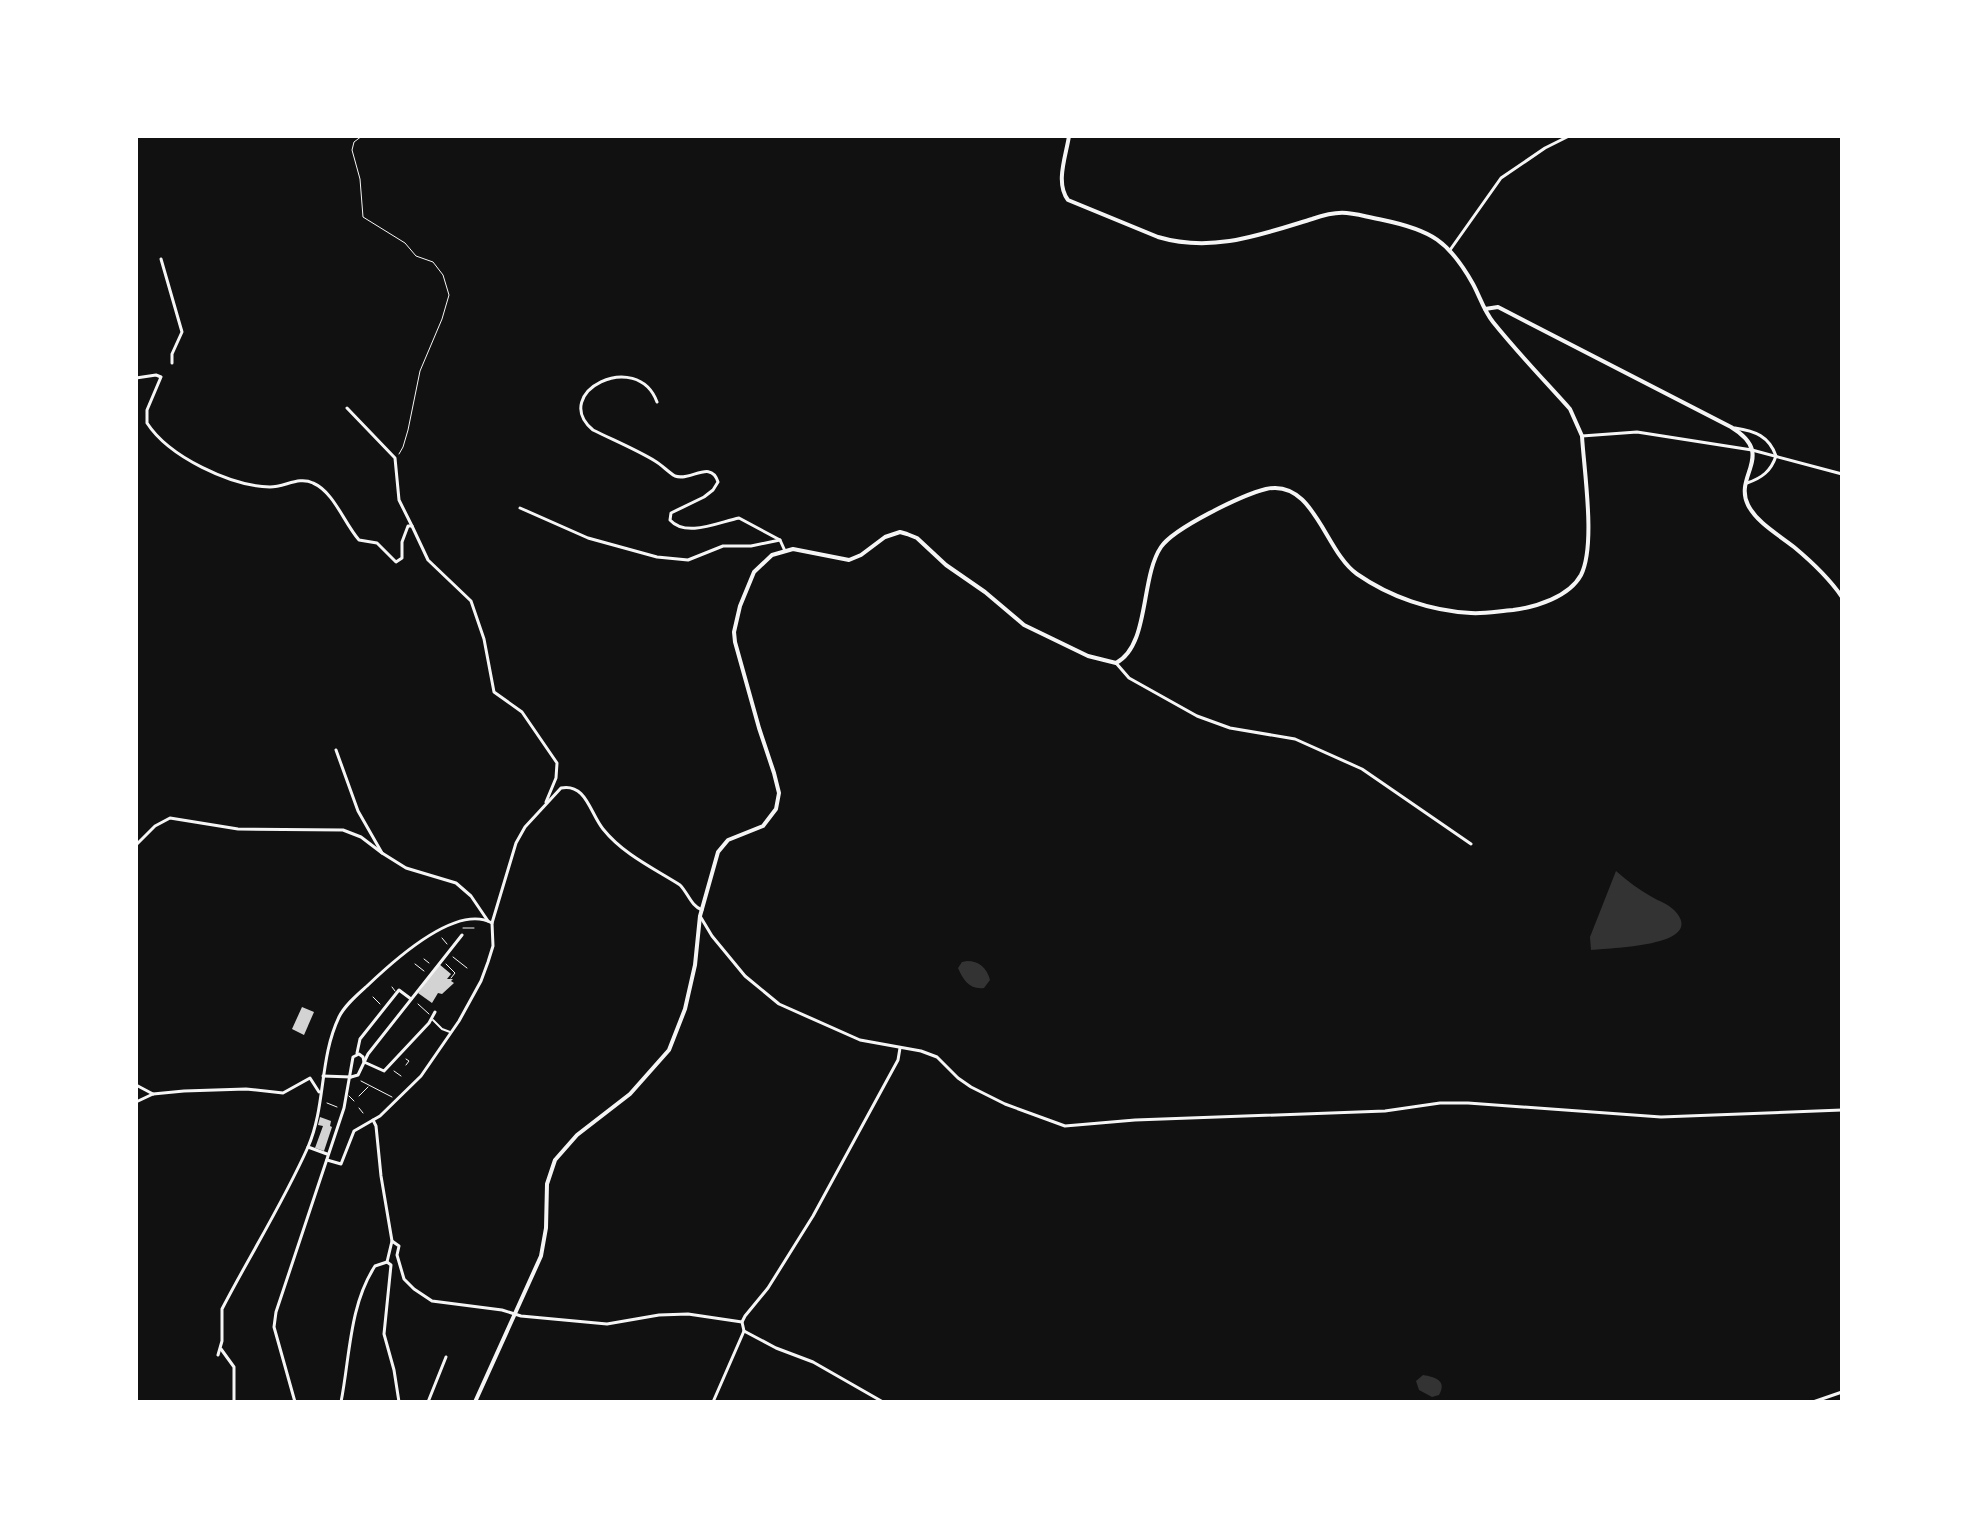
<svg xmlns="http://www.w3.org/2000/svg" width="1978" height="1538" font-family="Inter,sans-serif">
  <rect width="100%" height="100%" fill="#111"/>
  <g fill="#333">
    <path d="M 1616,871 C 1627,881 1640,890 1652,897 C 1659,901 1668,904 1674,910 C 1710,947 1606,948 1591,950 L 1590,937 Z"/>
    <path d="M 967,961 C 979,961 987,968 990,980 L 984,988 C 970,990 963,980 958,968 L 962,962 Z"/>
    <path d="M 1423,1375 C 1436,1377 1447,1381 1439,1395 L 1432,1397 L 1419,1390 L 1416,1381 Z"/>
  </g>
  <g fill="#d3d3d3">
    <path d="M 439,964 L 451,974 L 447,979 L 453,979 L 451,981 L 454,983 L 442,994 L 438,993 L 432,1003 L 418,993 Z"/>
    <path d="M 302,1007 L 314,1012 L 304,1035 L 292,1029 Z"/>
    <path d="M 320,1117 L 331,1121 L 330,1126 L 332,1127 L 324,1151 L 315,1148 L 323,1126 L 318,1125 Z"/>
  </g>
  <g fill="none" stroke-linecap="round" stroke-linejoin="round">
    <g stroke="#f5f5f5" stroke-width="1">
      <path d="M 362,136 L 354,142 L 352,150 L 360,179 L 363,217 L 405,243 L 416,256 L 433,262 L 443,275 L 449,295 L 442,319 L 420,371 L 408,430 L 403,447 L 399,454"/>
      <path d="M 463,928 L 474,928"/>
      <path d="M 442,938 L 447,944"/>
      <path d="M 453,957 L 467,968"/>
      <path d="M 424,959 L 429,963"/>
      <path d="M 415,964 L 424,971"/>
      <path d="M 446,964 L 455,973 L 451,978"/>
      <path d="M 373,997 L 380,1004"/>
      <path d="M 418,1004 L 429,1014"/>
      <path d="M 406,1065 L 409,1061 L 406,1059"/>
      <path d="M 394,1071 L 401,1076"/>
      <path d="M 361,1081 L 392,1097"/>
      <path d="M 359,1096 L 368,1087"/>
      <path d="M 327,1103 L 337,1107"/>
      <path d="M 359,1108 L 363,1113"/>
    </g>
    <g stroke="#f5f5f5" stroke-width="1">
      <path d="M 392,987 L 395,991"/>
      <path d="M 349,1096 L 354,1101"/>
    </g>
    <path stroke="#f5f5f5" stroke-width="2" d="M 433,1020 L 442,1029 L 450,1032"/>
    <g stroke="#f5f5f5" stroke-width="3">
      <path d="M 1450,250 L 1501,178 L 1545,148 L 1569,136"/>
      <path d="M 161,259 L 182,332 L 172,354 L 172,363"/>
      <path d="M 136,378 L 156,375 L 161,377 L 147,410 L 147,423 C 169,457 231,486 270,487 C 285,487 299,476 313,483 C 334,492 344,523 359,540 L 377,543 L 396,562 L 402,558 L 402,542 L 408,526 L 412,526 L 428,560 L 471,601 L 484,639 L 494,692 L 522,712 L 557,763 L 556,778 L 546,802"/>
      <path d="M 657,402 C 637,348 549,393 593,430 C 613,440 635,449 655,461 C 662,465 668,472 675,476 C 690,482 711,459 718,482 L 713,490 L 704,497 L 671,513 L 670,520 C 686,538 719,522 739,518 L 780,540 L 785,551"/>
      <path d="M 347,408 L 395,458 L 399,500 L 412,526"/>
      <path d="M 1735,428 C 1755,431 1769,436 1776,456 C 1771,471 1762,478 1747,483"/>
      <path d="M 1582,436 L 1637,432 L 1752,450 L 1842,474"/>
      <path d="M 520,508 L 588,538 L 657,557 L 688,560 L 723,546 L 751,546 L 780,540"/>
      <path d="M 1116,663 L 1129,678 L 1197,716 L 1230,728 L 1295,739 L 1362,769 L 1471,844"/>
      <path d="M 336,750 L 358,811 L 382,853 L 406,868 L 456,883 L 471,896 L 488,921"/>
      <path d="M 136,845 L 155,826 L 170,818 L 238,829 L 343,830 L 361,837 L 382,853"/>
      <path d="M 700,916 L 712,936 L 745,976 L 779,1004 L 860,1040 L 921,1051 L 937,1057 L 958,1078 L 971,1087 L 1005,1104 L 1065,1126 L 1135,1120 L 1385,1111 L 1440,1103 L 1468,1103 L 1661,1117 L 1842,1110"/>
      <path d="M 357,1053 L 360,1039 L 399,990 L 411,999"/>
      <path d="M 323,1076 L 351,1077"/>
      <path d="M 351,1077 L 358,1075 L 368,1054 L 462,935"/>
      <path d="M 136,1085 L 153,1094"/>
      <path d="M 136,1102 L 153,1094 L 184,1091 L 246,1089 L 283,1093 L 310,1078 L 319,1092"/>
      <path d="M 373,1120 L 376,1126 L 381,1176 L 392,1241 L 387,1262 L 391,1265 L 384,1334 L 394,1370 L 399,1402"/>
      <path d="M 308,1147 L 327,1154"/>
      <path d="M 327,1160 L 341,1164 L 354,1131 L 380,1116 L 421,1076 L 459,1021 L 481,981 L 488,962 L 493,946 L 492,923 L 516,843 L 525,827 L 561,788 C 586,783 590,813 603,829 C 623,854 653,868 680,885 C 688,893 691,906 702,910"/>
      <path d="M 392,1241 L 399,1246 L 397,1255 L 404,1279 L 414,1289 L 432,1301 L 502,1310 L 521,1316 L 607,1324 L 659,1315 L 688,1314 L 742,1322"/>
      <path d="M 744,1331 L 776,1348 L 813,1362 L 883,1402"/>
      <path d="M 221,1349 L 234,1367 L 234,1400"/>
      <path d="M 218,1355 L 222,1341 L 222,1309 C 250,1255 283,1203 308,1147 C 326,1106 319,1059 339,1017 C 345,1005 357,995 367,986 C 391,963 456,903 492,923"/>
      <path d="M 295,1402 L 274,1327 L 276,1312 L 344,1108 L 353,1057 L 359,1054 L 363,1057 L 364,1062 L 384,1071 L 429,1023 L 435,1012"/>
      <path d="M 341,1402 C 350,1357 349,1306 375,1266 L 387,1262"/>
      <path d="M 428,1402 L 446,1357"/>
      <path d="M 713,1402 L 744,1331 L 742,1322 L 745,1316 L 768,1288 L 813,1216 L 898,1060 L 900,1048"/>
      <path d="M 1813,1402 L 1842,1392"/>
    </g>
    <g stroke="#f5f5f5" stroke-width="4">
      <path d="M 1485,309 L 1498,307 L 1731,427 C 1777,455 1733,475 1748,505 C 1757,523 1779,535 1794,547 C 1812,562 1829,578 1842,597"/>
      <path d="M 475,1402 L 541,1256 L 546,1228 L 547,1184 L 555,1160 L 577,1135 L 630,1094 L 669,1050 L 685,1009 L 695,965 L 700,916 L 718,852 L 728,840 L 763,826 L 776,809 L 779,793 L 774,773 L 759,728 L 735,642 L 734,632 L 740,606 L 754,572 L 772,555 L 793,549 L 849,560 L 861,555 L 885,537 L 900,532 L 907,534 L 917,538 L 946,565 L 985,592 L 1024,625 L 1088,656 L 1116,663 C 1150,645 1140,578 1161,547 C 1174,528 1242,495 1266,489 C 1314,478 1325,552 1357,574 C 1390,597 1431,611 1471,613 C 1484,614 1499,611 1513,610 C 1536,607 1569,597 1581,575 C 1596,545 1584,471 1582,436 L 1570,409 C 1544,380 1517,352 1493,322 C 1484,311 1480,297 1473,284 C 1449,241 1431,230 1383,220 C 1351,214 1345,208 1312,219 C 1260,235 1212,253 1158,237 L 1068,200 C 1055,183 1066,156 1069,136"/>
    </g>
  </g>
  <rect width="1978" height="1538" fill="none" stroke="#ffffff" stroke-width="276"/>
</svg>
